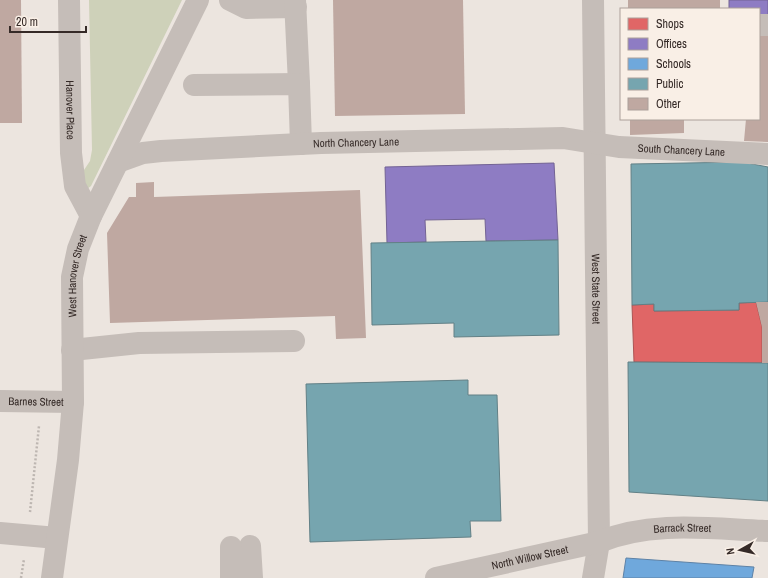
<svg xmlns="http://www.w3.org/2000/svg" width="768" height="578" font-family="'Archivo Narrow',sans-serif">
  <rect width="100%" height="100%" fill="#ece5df"/>
  <path fill="#ced1b9" d="M 89,0 L 182,0 L 91,186 L 87,189 L 83,186 L 84,170 L 90,161 L 92,150 Z"/>
  <path fill="#e06666" stroke="#ad5453" d="M 756,302 L 762,327 L 762,363 L 634,362 L 632,305 L 654,304 L 654,311 L 739,310 L 739,303 Z"/>
  <g fill="#8e7cc3" stroke="#736394">
    <path d="M 729,0 L 768,0 L 768,15 L 759,15 L 759,9 L 729,9 Z"/>
    <path d="M 554,163 L 558,240 L 486,241 L 485,219 L 425,220 L 426,242 L 387,243 L 385,167 Z"/>
  </g>
  <path fill="#6fa8dc" stroke="#5e82a6" d="M 626,558 L 754,567 L 752,578 L 623,578 Z"/>
  <g fill="#76a5af" stroke="#628086">
    <path d="M 742,162 L 768,167 L 768,302 L 739,303 L 739,310 L 654,311 L 654,304 L 632,305 L 631,164 Z"/>
    <path d="M 558,240 L 559,335 L 454,337 L 454,323 L 372,325 L 371,243 Z"/>
    <path d="M 628,362 L 768,363 L 768,501 L 629,492 Z"/>
    <path d="M 468,380 L 468,395 L 497,395 L 501,521 L 470,521 L 471,537 L 310,542 L 306,384 Z"/>
  </g>
  <g fill="#bfa8a1">
    <path d="M 0,0 L 21,0 L 22,123 L 0,123 Z"/>
    <path d="M 333,0 L 463,0 L 465,114 L 335,116 Z"/>
    <rect x="628" y="0" width="92" height="9"/>
    <path d="M 759,30 L 768,30 L 768,142 L 744,141 L 746,119 L 759,119 Z"/>
    <path d="M 630,119 L 684,119 L 684,133 L 630,135 Z"/>
    <path d="M 154,182 L 154,197 L 360,190 L 366,338 L 336,339 L 335,316 L 110,323 L 107,233 L 129,197 L 136,197 L 136,183 Z"/>
    <path d="M 756,302 L 768,302 L 768,363 L 762,363 L 762,327 Z"/>
  </g>
  <g fill="none" stroke-linecap="round" stroke-linejoin="round">
    <g stroke="#bdb6b1" stroke-width="2.5" stroke-dasharray="2 2" stroke-linecap="butt">
      <path d="M 30,512 L 39,426"/>
      <path d="M 21,578 L 24,559"/>
    </g>
    <g stroke="#c5bdb8" stroke-width="22">
      <path id="s1" d="M 69,0 L 71,153 L 75,186 L 91,216"/>
      <path d="M 230,0 L 246,8 L 296,7"/>
      <path d="M 295,0 L 299,84"/>
      <path id="s2" d="M 593,0 L 599,542 L 593,578"/>
      <path d="M 759,25 L 768,25"/>
      <path d="M 194,85 L 299,84 L 301,144"/>
      <path id="s3" d="M 118,162 L 143,153 L 161,151 L 321,143 L 563,138 L 619,147 L 768,154"/>
      <path d="M 72,350 L 139,343 L 294,341"/>
      <path id="s4" d="M 0,401 L 73,402"/>
      <path d="M 0,533 L 57,538"/>
      <path d="M 250,546 L 252,578"/>
      <path d="M 231,547 L 231,578"/>
      <path id="s5" d="M 52,578 L 68,460 L 73,402 L 72,277 L 78,249 L 91,216 L 198,0"/>
      <path id="s6" d="M 436,578 L 599,542 C 652,520 712,529 768,531"/>
    </g>
  </g>
  <g text-anchor="middle" dominant-baseline="central" stroke-width="4" stroke-linejoin="round" paint-order="stroke">
    <g font-size="11" fill="#352a27" stroke="#f9efe6">
      <text stroke="none"><textPath href="#s1" startOffset="110">Hanover Place</textPath></text>
      <text stroke="none"><textPath href="#s3" startOffset="240">North Chancery Lane</textPath></text>
      <text stroke="none"><textPath href="#s3" startOffset="566">South Chancery Lane</textPath></text>
      <text stroke="none"><textPath href="#s5" startOffset="304">West Hanover Street</textPath></text>
      <text stroke="none"><textPath href="#s2" startOffset="289">West State Street</textPath></text>
      <text stroke="none"><textPath href="#s4" startOffset="36">Barnes Street</textPath></text>
      <text stroke="none"><textPath href="#s6" startOffset="252">Barrack Street</textPath></text>
      <text stroke="none"><textPath href="#s6" startOffset="96">North Willow Street</textPath></text>
    </g>
  </g>
  <rect x="620" y="8" width="140" height="112" fill="#f9efe6" stroke="#aba09a"/>
  <rect x="628" y="18" width="20" height="12" fill="#e06666" stroke="#aba09a"/>
  <text x="656" y="28" font-size="12" fill="#352a27">Shops</text>
  <rect x="628" y="38" width="20" height="12" fill="#8e7cc3" stroke="#aba09a"/>
  <text x="656" y="48" font-size="12" fill="#352a27">Offices</text>
  <rect x="628" y="58" width="20" height="12" fill="#6fa8dc" stroke="#aba09a"/>
  <text x="656" y="68" font-size="12" fill="#352a27">Schools</text>
  <rect x="628" y="78" width="20" height="12" fill="#76a5af" stroke="#aba09a"/>
  <text x="656" y="88" font-size="12" fill="#352a27">Public</text>
  <rect x="628" y="98" width="20" height="12" fill="#bfa8a1" stroke="#aba09a"/>
  <text x="656" y="108" font-size="12" fill="#352a27">Other</text>
  <g transform="translate(740 550) rotate(262)" stroke="#f9efe6" stroke-width="3" paint-order="stroke">
  <path d="M0-3L7 15L0 10L-7 15Z" fill="#352a27"/>
  <text y="-6" font-size="11" font-weight="bold" text-anchor="middle" fill="#352a27">N</text>
  </g>
  <path d="M10 26v6h76v-6" fill="none" stroke="#352a27" stroke-width="2"/>
  <text x="16" y="26" font-size="12" fill="#352a27" stroke="#f9efe6" stroke-width="3" paint-order="stroke">20 m</text>
</svg>
